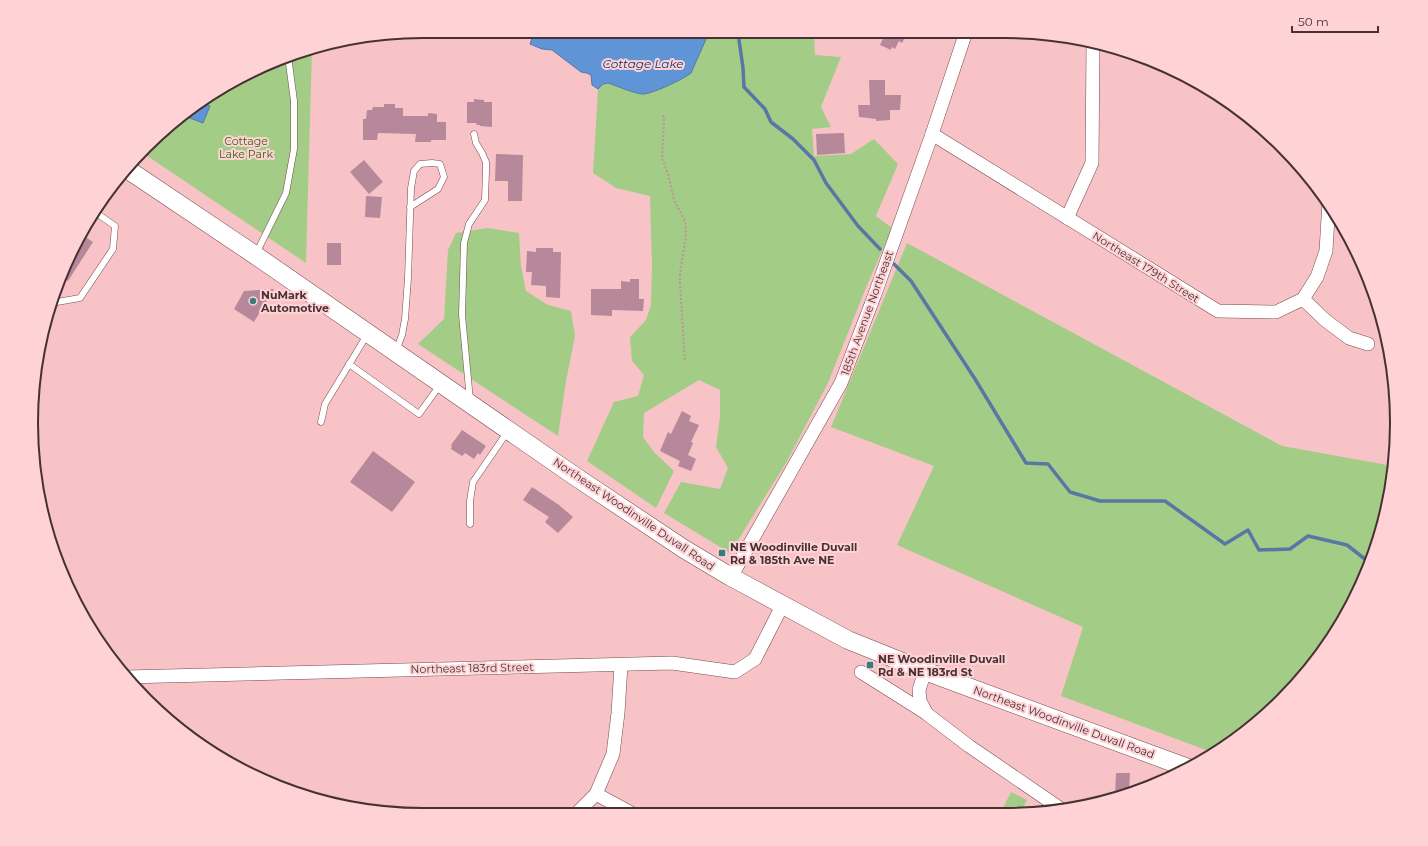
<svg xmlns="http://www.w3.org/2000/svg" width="1428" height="846" font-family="Montserrat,sans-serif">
  <rect width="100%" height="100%" fill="#f8c3c7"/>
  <g fill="#a3cd87">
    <path d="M 713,33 L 814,33 L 815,55 L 841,57 L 821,107 L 831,127 L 812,129 L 814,156 L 851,154 L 874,139 L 898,164 L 876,216 L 892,228 L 865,290 L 828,383 L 786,463 L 730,553 L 664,513 L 681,482 L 720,489 L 728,468 L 716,447 L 720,417 L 720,390 L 699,380 L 644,413 L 643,437 L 654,452 L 674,471 L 656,508 L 587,461 L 614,402 L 638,396 L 644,375 L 632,361 L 630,337 L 646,320 L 651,305 L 652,264 L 650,196 L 616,188 L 593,173 L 598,89 L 603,84 L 608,83 L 642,94 L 691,73 L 707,37 Z"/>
    <path d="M 312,48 L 306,263 L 143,153 L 185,112 L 249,72 L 297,52 Z"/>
    <path d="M 487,228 L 519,233 L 521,266 L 526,291 L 548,305 L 571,311 L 575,336 L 566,381 L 558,436 L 418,344 L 444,319 L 448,250 L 456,233 Z"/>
    <path d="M 907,243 L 1282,446 L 1393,466 L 1389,500 L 1367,573 L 1331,641 L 1264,718 L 1214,753 L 1061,696 L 1083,627 L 897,545 L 934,466 L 831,427 Z"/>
    <path d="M 1011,792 L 1027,800 L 1020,814 L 1000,814 Z"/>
  </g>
  <g fill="#5f95d6" stroke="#5877a5">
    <path d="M 713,33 L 707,37 L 691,73 C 684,79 650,95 642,94 C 633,93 617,86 608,83 L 603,84 L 598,89 L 592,85 L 591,75 L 587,73 L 581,72 L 552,50 L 542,49 L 530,44 L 532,38 L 527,34 Z"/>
    <path d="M 200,102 L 210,106 L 203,123 L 182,115 Z"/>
  </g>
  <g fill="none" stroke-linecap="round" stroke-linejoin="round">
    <g stroke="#5877a5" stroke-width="3.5">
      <path d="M 738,33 L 743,68 L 744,87 L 765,109 L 771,122 L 793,139 L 814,160 L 826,183 L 858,226 L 880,249"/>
      <path d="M 894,264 L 911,281 L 975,379 L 1026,463 L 1048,464 L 1070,492 L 1100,501 L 1165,501 L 1225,544 L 1248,530 L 1259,550 L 1290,549 L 1308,536 L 1347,545 L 1370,563"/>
    </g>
  </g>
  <g fill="#b6889a">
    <path d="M 881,32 L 908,32 L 902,43 L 899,41 L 895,49 L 892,47 L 891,50 L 880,45 L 885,34 Z"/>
    <path d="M 869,80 L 885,80 L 885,95 L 901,95 L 900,110 L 890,110 L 890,120 L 876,121 L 876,119 L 859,117 L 858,105 L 870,105 Z"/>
    <path d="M 474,99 L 484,100 L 484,102 L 492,102 L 492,127 L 480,126 L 480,125 L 477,125 L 476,123 L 467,123 L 467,102 L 474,102 Z"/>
    <path d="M 384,104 L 395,104 L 395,108 L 403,108 L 403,116 L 428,116 L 428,113 L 437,114 L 437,122 L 446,122 L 446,140 L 431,140 L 431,142 L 415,142 L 416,134 L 378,133 L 377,140 L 363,140 L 363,119 L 366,119 L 367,110 L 372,110 L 373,107 L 384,107 Z"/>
    <path d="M 844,133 L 845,153 L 817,155 L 816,134 Z"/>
    <path d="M 496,154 L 523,155 L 522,201 L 508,201 L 508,181 L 495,181 Z"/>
    <path d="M 364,160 L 383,182 L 369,194 L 350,172 Z"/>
    <path d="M 366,196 L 382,197 L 380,218 L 365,217 Z"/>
    <path d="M 81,234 L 93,242 L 68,281 L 61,276 L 72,249 Z"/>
    <rect x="327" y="243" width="14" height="22"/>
    <path d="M 536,248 L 553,248 L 553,252 L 561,252 L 560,298 L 546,297 L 546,286 L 531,285 L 532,272 L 526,272 L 527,251 L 536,252 Z"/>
    <path d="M 630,279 L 639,279 L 639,299 L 644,299 L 643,311 L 612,310 L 612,316 L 591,315 L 591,289 L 621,289 L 621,281 L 630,282 Z"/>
    <path d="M 274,289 L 254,322 L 234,309 L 244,291 Z"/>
    <path d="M 682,411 L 691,416 L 689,421 L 699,425 L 691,442 L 693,443 L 688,455 L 696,459 L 691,471 L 678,466 L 680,461 L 660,451 L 668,432 L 671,434 Z"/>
    <path d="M 462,430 L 486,446 L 480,455 L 478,453 L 474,459 L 465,453 L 462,456 L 451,449 L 452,446 L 451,445 Z"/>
    <path d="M 373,451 L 415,482 L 392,512 L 350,482 Z"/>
    <path d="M 532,487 L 559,505 L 573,517 L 558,533 L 545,522 L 549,517 L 523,500 Z"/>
    <path d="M 1116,773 L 1130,773 L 1129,792 L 1115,798 Z"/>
  </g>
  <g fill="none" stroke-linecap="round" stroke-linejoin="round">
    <g stroke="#75484d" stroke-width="7">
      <g id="lane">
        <path d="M 256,254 L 286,193 L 294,149 L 294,101 L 288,56"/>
        <path d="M 51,299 L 57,302 L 80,298 L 113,249 L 115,226 L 95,212"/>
        <path d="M 396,351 L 402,335 L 405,319 L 408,278 L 411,188 L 414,171 L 420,164 L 432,163 L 440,164 L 444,177 L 438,189 L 410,207"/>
        <path d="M 349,364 L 419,414 L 440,385"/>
        <path d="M 470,400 L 462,315 L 464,243 L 469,224 L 485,200 L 486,171 L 486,162 L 482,153 L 476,143 L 474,134"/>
        <path d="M 321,422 L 325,404 L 367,335"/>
        <path d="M 470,524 L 470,501 L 473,482 L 508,431"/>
      </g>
    </g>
    <g stroke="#75484d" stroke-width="14">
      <g id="street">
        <path d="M 932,134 L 1218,311 L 1276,312 L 1303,299 L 1325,320 L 1349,338 L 1368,344"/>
        <path d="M 1067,218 L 1092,163 L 1093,44"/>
        <path d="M 1303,299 L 1317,277 L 1326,251 L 1329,202"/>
        <path d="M 731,577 L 841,383 L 875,294 L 932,134 L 966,32"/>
        <path d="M 925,671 L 919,690 L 920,701 L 927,714 L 969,746 L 1061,809"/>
        <path d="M 861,672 L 926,713"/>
        <path d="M 126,677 L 672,663 L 735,672 L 755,659 L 782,606"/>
        <path d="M 596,794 L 633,814"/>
        <path d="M 576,814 L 596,794 L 613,754 L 618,713 L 621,665"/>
      </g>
    </g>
    <g stroke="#75484d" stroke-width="19">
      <path id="secondary" d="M 127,169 L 255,255 L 576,477 L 684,549 L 731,577 L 848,640 L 925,671 L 1188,768"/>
    </g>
    <path stroke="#be9397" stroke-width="2" stroke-dasharray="2 2" stroke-linecap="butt" d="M 663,115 L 664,120 L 662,158 L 668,174 L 674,200 L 685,221 L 686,236 L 680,274 L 680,284 L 685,362"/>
    <use href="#lane" stroke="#fff" stroke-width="6"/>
    <use href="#street" stroke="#fff" stroke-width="13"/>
    <use href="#secondary" stroke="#fff" stroke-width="18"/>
  </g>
  <g fill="#367e7d" stroke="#ffd3d6" stroke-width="1.5">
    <circle cx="253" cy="301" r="4"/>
    <rect x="718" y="549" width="8" height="8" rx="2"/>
    <rect x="866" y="661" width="8" height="8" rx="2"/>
  </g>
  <g text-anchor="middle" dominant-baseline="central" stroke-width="4" stroke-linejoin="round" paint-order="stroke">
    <g font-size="11" fill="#386114" stroke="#ffd3d6">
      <text x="246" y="141">Cottage<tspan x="246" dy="13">Lake Park</tspan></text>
    </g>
    <g font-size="11" fill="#463133" stroke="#ffd3d6">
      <text transform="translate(1146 267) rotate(32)">Northeast 179th Street</text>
      <text transform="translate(867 313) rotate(-70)">185th Avenue Northeast</text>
      <text transform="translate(634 514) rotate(34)">Northeast Woodinville Duvall Road</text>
      <text transform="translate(472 668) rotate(-1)">Northeast 183rd Street</text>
      <text transform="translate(1064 722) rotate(20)">Northeast Woodinville Duvall Road</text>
    </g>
    <g font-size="11" font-weight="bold" fill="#463133" stroke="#ffd3d6" text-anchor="start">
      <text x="261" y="295">NuMark<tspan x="261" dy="13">Automotive</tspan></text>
      <text x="730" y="547">NE Woodinville Duvall<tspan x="730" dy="13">Rd &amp; 185th Ave NE</tspan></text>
      <text x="878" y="659">NE Woodinville Duvall<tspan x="878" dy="13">Rd &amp; NE 183rd St</tspan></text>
    </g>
    <g font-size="12" font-style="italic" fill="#0b325c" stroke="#ffd3d6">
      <text x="643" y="63">Cottage Lake</text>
    </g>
  </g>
  <path d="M0 0H1428V846H0ZM423 38H1005A385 385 0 0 1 1390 423V423A385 385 0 0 1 1005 808H423A385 385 0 0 1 38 423V423A385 385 0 0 1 423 38Z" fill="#ffd3d6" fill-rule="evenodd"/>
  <path fill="none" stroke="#463133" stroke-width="2" d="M423 38H1005A385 385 0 0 1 1390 423V423A385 385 0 0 1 1005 808H423A385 385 0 0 1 38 423V423A385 385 0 0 1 423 38Z"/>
  <path d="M1292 26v6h86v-6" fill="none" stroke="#463133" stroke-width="2"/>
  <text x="1298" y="26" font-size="12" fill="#463133" stroke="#ffd3d6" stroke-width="3" paint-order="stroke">50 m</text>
</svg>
